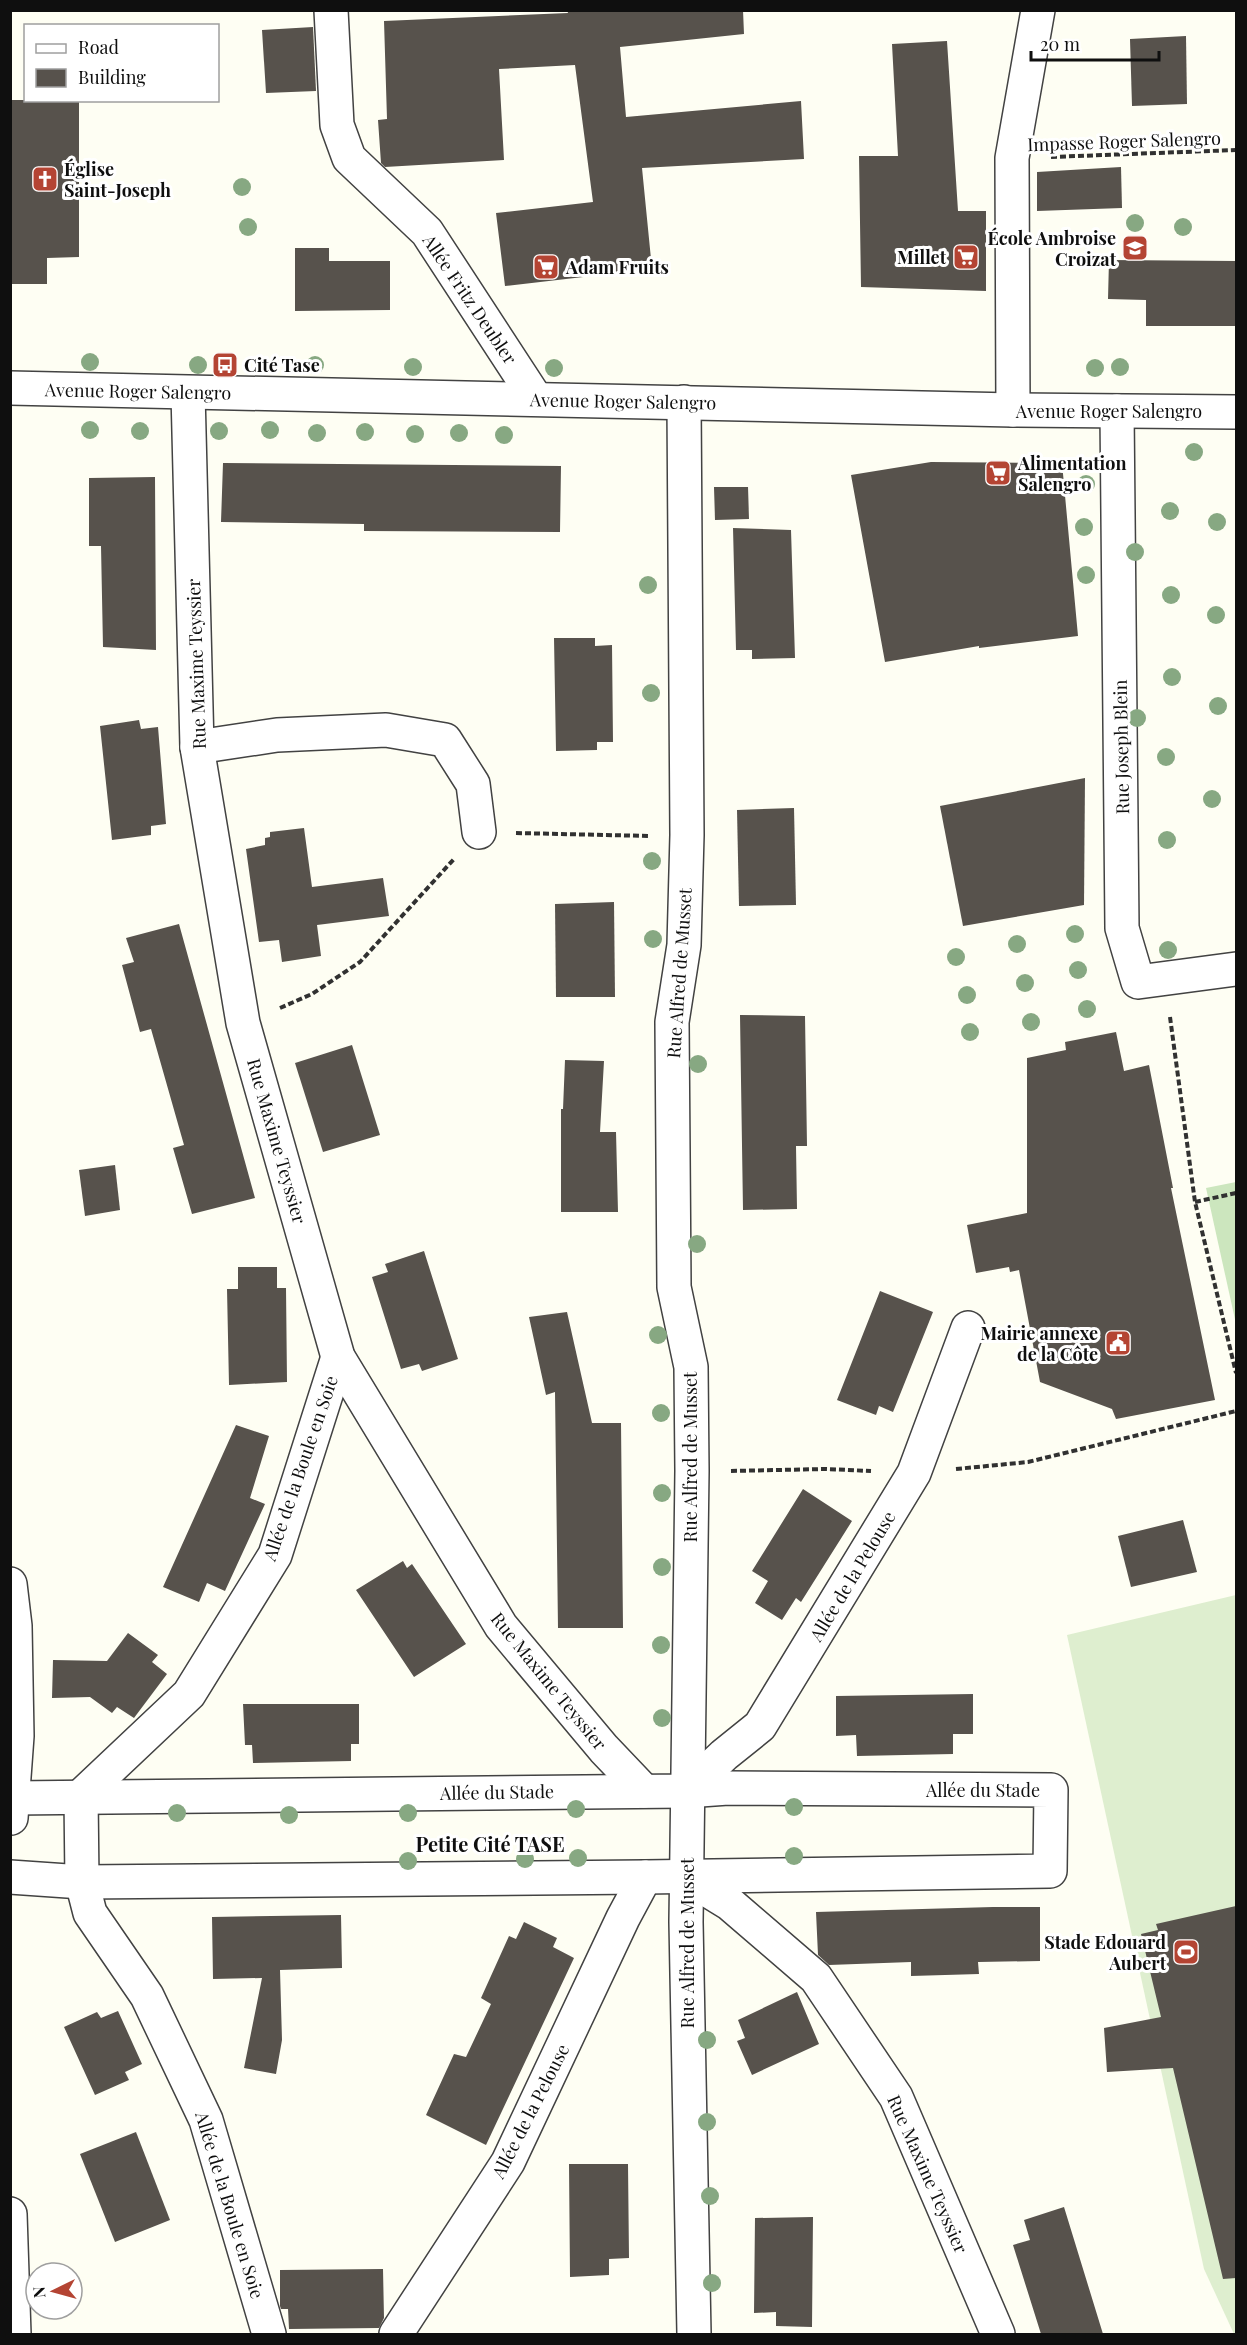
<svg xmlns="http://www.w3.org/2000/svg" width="1247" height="2345" font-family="'Playfair Display',serif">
  <rect width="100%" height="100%" fill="#fefef3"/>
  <path fill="#cce6be" d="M 1236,1182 L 1236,1324 L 1206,1188 Z"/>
  <path fill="#deeecf" d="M 1236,1595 L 1236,2334 L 1234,2334 L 1204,2269 L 1067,1635 Z"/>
  <g fill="#57524c">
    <path d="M 567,10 L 743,10 L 744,34 L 620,47 L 626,117 L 801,101 L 804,159 L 642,168 L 652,269 L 505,286 L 496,213 L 593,202 L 575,65 L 499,69 L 504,160 L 385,167 L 381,163 L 378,120 L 387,119 L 384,21 L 568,13 Z"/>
    <path d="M 313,27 L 316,91 L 266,93 L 262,30 Z"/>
    <path d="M 1186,36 L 1187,104 L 1132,106 L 1130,39 Z"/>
    <path d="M 947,41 L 958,211 L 986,211 L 986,291 L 861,287 L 859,156 L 898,156 L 892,44 Z"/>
    <path d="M 10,100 L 79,100 L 79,257 L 47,258 L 47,284 L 10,284 Z"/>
    <path d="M 1121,167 L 1122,208 L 1037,211 L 1037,172 Z"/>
    <path d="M 295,248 L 329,248 L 329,261 L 390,261 L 390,310 L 295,311 Z"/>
    <path d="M 1109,260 L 1236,261 L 1236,326 L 1146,326 L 1146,300 L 1108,299 Z"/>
    <path d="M 931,462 L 1062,463 L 1078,636 L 979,648 L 979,646 L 885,662 L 851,475 Z"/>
    <path d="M 223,463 L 561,466 L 560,532 L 364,531 L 364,524 L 221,522 Z"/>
    <path d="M 155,477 L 156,650 L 103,647 L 101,546 L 89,546 L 89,478 Z"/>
    <path d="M 714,487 L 748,487 L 749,519 L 715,520 Z"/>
    <path d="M 733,528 L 791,530 L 795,658 L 752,659 L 752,650 L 736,650 Z"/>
    <path d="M 554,638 L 595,638 L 595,646 L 612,645 L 613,742 L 597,742 L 597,750 L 556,751 Z"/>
    <path d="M 139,720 L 141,729 L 158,727 L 166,824 L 151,826 L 151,835 L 112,840 L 100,726 Z"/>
    <path d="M 1085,778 L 1084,905 L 963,926 L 940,806 Z"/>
    <path d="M 794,808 L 796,905 L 739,906 L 737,810 Z"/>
    <path d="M 304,828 L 312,887 L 383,878 L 389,916 L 317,925 L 321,956 L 282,962 L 279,940 L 259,942 L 246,849 L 265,845 L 265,838 L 270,837 L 270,832 Z"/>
    <path d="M 614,902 L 615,997 L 556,997 L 555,904 Z"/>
    <path d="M 179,924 L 255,1198 L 192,1214 L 173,1148 L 184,1145 L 151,1029 L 140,1032 L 122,965 L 134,962 L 126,938 Z"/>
    <path d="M 740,1015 L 805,1016 L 807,1146 L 796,1146 L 797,1209 L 743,1210 Z"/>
    <path d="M 1116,1032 L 1124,1071 L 1149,1065 L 1173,1188 L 1171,1188 L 1215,1400 L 1116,1419 L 1112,1409 L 1040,1382 L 1019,1270 L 1010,1272 L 1009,1267 L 976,1273 L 967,1225 L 1027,1213 L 1027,1058 L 1066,1050 L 1065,1042 Z"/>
    <path d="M 352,1045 L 380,1135 L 323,1152 L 295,1063 Z"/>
    <path d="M 565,1060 L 604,1061 L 600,1132 L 616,1132 L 618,1212 L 561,1212 L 561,1109 L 563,1109 Z"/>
    <path d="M 115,1165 L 120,1210 L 85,1216 L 79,1170 Z"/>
    <path d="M 424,1251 L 458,1359 L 422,1371 L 419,1364 L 401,1369 L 372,1277 L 388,1272 L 385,1264 Z"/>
    <path d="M 238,1267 L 277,1267 L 277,1288 L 286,1288 L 287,1382 L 229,1385 L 227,1289 L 238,1289 Z"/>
    <path d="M 880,1291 L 933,1312 L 893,1412 L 879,1406 L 876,1415 L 837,1400 Z"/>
    <path d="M 567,1312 L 592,1423 L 621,1423 L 623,1628 L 558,1628 L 555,1392 L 546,1395 L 529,1317 Z"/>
    <path d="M 236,1425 L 269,1436 L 250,1498 L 265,1504 L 225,1591 L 207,1583 L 199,1602 L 163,1587 Z"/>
    <path d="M 803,1489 L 852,1521 L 801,1602 L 796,1598 L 782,1620 L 755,1603 L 768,1581 L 752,1571 Z"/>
    <path d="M 1183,1520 L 1197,1572 L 1131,1587 L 1118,1536 Z"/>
    <path d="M 403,1561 L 407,1568 L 412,1564 L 466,1644 L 414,1677 L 356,1590 Z"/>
    <path d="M 128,1633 L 158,1655 L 152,1662 L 167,1674 L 134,1718 L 117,1707 L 112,1713 L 90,1697 L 52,1698 L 53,1660 L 107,1661 Z"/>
    <path d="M 973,1694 L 973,1734 L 953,1734 L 953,1754 L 857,1756 L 856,1735 L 836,1736 L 836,1696 Z"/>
    <path d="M 243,1704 L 359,1704 L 359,1744 L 351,1744 L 351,1761 L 253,1763 L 252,1745 L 245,1745 Z"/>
    <path d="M 1236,1906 L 1236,2278 L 1223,2279 L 1173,2068 L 1107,2072 L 1104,2028 L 1161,2017 L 1141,1934 L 1158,1930 L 1156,1924 Z"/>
    <path d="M 993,1907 L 1040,1907 L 1040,1961 L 978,1962 L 979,1974 L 911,1976 L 911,1962 L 829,1965 L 818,1955 L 816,1912 Z"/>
    <path d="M 341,1915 L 342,1968 L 280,1970 L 282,2040 L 276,2074 L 244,2068 L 262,1978 L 213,1979 L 212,1917 Z"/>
    <path d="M 524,1922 L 557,1938 L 553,1947 L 574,1958 L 486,2145 L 426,2115 L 454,2054 L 466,2057 L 491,2004 L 481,1998 L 509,1936 L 516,1939 Z"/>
    <path d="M 797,1992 L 819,2044 L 752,2075 L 737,2041 L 745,2038 L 738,2020 Z"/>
    <path d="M 118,2011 L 142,2064 L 125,2072 L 129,2080 L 95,2095 L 64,2027 L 97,2012 L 101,2018 Z"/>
    <path d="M 136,2132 L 170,2220 L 115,2242 L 80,2154 Z"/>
    <path d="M 569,2164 L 628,2164 L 629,2258 L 609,2259 L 609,2275 L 570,2277 Z"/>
    <path d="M 1064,2207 L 1103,2334 L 1041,2334 L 1013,2245 L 1030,2240 L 1024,2220 Z"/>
    <path d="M 813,2217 L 812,2327 L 776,2326 L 776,2312 L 754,2313 L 755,2218 Z"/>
    <path d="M 383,2269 L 384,2318 L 379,2328 L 289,2329 L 288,2309 L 281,2309 L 280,2306 L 280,2270 Z"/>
  </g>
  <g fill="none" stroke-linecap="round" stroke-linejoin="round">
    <g stroke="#424242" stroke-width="36">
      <g id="minor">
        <path d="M 331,10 L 337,125 L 349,158 L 427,232 L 536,399"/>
        <path d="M 188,393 L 197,747 L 243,1023 L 338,1357 L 501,1626 L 604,1749 L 644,1791"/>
        <path d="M 684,402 L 687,835 L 684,945 L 672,1022 L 674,1287 L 691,1367 L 692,1471 L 686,1922 L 694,2334"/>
        <path d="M 1013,410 L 1012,158 L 1038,10"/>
        <path d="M 1117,411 L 1122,928 L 1138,982 L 1236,969"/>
        <path d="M 197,747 L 277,735 L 386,730 L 445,740 L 473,784 L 479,832"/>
        <path d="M 10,1584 L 15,1626 L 17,1736 L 11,1818"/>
        <path d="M 686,1791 L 724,1755 L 760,1726 L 914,1473 L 968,1328"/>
        <path d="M 10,1877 L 82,1882 L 645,1877 L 1050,1871 L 1051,1790 L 728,1788 L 686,1791 L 12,1798"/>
        <path d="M 686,1877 L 730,1904 L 816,1978 L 896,2097 L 998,2334"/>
        <path d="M 10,2214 L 14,2334"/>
        <path d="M 269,2334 L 206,2120 L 147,1996 L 90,1913 L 82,1882 L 81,1796 L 189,1694 L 275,1555 L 338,1357"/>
        <path d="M 396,2334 L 508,2162 L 623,1918 L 645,1877"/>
      </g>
    </g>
    <g stroke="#424242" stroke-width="36">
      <path id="tertiary" d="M 10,388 L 1013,410 L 1236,412"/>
    </g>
    <g stroke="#313131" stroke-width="4" stroke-dasharray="6 3" stroke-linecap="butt">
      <path d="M 1051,157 L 1236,150"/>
      <path d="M 516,833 L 650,836"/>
      <path d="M 280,1008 L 312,994 L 360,962 L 454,859"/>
      <path d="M 1170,1017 L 1195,1202 L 1236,1373"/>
      <path d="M 1195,1202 L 1236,1193"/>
      <path d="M 956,1469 L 1028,1462 L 1236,1411"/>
      <path d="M 731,1471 L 826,1469 L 871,1471"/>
    </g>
    <use href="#minor" stroke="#fff" stroke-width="33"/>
    <use href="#tertiary" stroke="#fff" stroke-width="33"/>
  </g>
  <g fill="#87a882">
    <circle cx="242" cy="187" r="9"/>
    <circle cx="1135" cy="223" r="9"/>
    <circle cx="248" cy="227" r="9"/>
    <circle cx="1183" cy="227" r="9"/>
    <circle cx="90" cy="362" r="9"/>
    <circle cx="198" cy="365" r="9"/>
    <circle cx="315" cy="365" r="9"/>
    <circle cx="413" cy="367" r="9"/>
    <circle cx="1120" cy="367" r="9"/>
    <circle cx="554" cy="368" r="9"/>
    <circle cx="1095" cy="368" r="9"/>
    <circle cx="90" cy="430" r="9"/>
    <circle cx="270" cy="430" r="9"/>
    <circle cx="140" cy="431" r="9"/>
    <circle cx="219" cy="431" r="9"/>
    <circle cx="365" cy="432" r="9"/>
    <circle cx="317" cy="433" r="9"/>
    <circle cx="459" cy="433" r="9"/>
    <circle cx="415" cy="434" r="9"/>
    <circle cx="504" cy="435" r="9"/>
    <circle cx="1194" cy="452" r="9"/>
    <circle cx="1086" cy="484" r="9"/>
    <circle cx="1170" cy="511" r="9"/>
    <circle cx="1217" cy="522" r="9"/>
    <circle cx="1084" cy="527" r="9"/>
    <circle cx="1135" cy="552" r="9"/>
    <circle cx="1086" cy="575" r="9"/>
    <circle cx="648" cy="585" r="9"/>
    <circle cx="1171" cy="595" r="9"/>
    <circle cx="1216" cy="615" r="9"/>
    <circle cx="1172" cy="677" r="9"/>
    <circle cx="651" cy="693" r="9"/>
    <circle cx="1218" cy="706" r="9"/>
    <circle cx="1137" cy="718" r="9"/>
    <circle cx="1166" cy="757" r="9"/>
    <circle cx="1212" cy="799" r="9"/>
    <circle cx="1167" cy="840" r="9"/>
    <circle cx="652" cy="861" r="9"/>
    <circle cx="1075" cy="934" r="9"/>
    <circle cx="653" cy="939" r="9"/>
    <circle cx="1017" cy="944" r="9"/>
    <circle cx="1168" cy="950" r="9"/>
    <circle cx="956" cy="957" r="9"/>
    <circle cx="1078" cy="970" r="9"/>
    <circle cx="1025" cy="983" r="9"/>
    <circle cx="967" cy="995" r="9"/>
    <circle cx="1087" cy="1009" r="9"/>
    <circle cx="1031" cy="1022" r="9"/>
    <circle cx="970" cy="1032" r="9"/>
    <circle cx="698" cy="1064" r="9"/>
    <circle cx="697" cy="1244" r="9"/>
    <circle cx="658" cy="1335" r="9"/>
    <circle cx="661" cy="1413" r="9"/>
    <circle cx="662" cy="1493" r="9"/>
    <circle cx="662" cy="1567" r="9"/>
    <circle cx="661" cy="1645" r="9"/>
    <circle cx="662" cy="1718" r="9"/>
    <circle cx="794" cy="1807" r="9"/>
    <circle cx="576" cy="1809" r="9"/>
    <circle cx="177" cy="1813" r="9"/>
    <circle cx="408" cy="1813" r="9"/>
    <circle cx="289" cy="1815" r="9"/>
    <circle cx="794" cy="1856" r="9"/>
    <circle cx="578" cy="1858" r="9"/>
    <circle cx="525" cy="1859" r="9"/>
    <circle cx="408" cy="1861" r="9"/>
    <circle cx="707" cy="2040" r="9"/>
    <circle cx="707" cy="2122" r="9"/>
    <circle cx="710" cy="2196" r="9"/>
    <circle cx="712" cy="2283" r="9"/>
  </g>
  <defs>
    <g id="church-square" transform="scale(1.35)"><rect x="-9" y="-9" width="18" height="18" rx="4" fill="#b44433" stroke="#fff"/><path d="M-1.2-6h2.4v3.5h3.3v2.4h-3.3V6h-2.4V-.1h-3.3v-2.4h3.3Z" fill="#fff"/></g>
    <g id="school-square" transform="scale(1.35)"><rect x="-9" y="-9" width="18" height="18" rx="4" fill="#b44433" stroke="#fff"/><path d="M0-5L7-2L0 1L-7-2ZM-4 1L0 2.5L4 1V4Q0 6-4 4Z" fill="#fff"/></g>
    <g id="supermarket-square" transform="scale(1.35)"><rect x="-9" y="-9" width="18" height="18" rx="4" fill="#b44433" stroke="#fff"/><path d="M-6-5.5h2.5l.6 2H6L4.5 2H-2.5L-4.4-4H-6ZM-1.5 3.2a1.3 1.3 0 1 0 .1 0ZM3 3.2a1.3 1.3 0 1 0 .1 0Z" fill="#fff"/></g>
    <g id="bus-square" transform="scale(1.35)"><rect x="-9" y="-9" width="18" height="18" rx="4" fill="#b44433" stroke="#fff"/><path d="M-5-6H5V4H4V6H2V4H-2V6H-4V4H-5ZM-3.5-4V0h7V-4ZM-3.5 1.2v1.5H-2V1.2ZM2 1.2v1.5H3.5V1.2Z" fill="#fff"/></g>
    <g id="civic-square" transform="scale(1.35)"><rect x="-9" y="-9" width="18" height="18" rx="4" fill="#b44433" stroke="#fff"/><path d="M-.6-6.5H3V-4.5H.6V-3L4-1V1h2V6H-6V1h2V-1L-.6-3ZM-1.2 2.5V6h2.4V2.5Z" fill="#fff"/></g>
    <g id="stadium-square" transform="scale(1.35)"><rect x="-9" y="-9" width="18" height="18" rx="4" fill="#b44433" stroke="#fff"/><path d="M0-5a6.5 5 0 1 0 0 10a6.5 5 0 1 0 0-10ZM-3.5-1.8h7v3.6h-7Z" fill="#fff"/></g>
  </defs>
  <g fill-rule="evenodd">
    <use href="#church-square" x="45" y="179"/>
    <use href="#school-square" x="1135" y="248"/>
    <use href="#supermarket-square" x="966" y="257"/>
    <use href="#supermarket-square" x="546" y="267"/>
    <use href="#bus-square" x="225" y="365"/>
    <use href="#supermarket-square" x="998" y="473"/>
    <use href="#civic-square" x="1118" y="1343"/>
    <use href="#stadium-square" x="1186" y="1952"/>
  </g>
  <g text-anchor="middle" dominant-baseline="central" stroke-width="6" stroke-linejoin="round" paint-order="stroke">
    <g font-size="18" fill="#0f0f0f" stroke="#fff">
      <text transform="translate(1124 141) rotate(-2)">Impasse Roger Salengro</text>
      <text transform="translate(470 299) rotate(56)">Allée Fritz Deubler</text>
      <text transform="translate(138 391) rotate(1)">Avenue Roger Salengro</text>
      <text transform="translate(623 401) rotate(1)">Avenue Roger Salengro</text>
      <text x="1109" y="411">Avenue Roger Salengro</text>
      <text transform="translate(196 664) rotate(-92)">Rue Maxime Teyssier</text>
      <text transform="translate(1121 747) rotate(-91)">Rue Joseph Blein</text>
      <text transform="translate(679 973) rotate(-86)">Rue Alfred de Musset</text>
      <text transform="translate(277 1141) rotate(74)">Rue Maxime Teyssier</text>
      <text transform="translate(690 1457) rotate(-90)">Rue Alfred de Musset</text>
      <text transform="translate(300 1468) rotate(-71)">Allée de la Boule en Soie</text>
      <text transform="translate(852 1576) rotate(-59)">Allée de la Pelouse</text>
      <text transform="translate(549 1681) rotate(51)">Rue Maxime Teyssier</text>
      <text x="983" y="1790">Allée du Stade</text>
      <text transform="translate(497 1792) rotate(-1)">Allée du Stade</text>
      <text transform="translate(687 1943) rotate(-90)">Rue Alfred de Musset</text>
      <text transform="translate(530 2111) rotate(-63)">Allée de la Pelouse</text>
      <text transform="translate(928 2174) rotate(66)">Rue Maxime Teyssier</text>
      <text transform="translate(230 2205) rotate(73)">Allée de la Boule en Soie</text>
    </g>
    <g font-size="18" font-weight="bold" fill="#0f0f0f" stroke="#fff" text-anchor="start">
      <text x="64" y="169">Église<tspan x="64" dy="21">Saint-Joseph</tspan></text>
      <text x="1116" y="238" text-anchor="end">École Ambroise<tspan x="1116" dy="21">Croizat</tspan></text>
      <text x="946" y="257" text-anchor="end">Millet</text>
      <text x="566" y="267">Adam Fruits</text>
      <text x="244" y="365">Cité Tase</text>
      <text x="1018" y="463">Alimentation<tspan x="1018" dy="21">Salengro</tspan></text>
      <text x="1098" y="1333" text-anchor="end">Mairie annexe<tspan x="1098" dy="21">de la Côte</tspan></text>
      <text x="1166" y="1942" text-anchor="end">Stade Edouard<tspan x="1166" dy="21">Aubert</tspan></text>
    </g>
    <g font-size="20" font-weight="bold" fill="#0f0f0f" stroke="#fff">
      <text x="490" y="1843">Petite Cité TASE</text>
    </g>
  </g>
  <rect width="1247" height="2345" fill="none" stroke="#0f0f0f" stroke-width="24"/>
  <rect x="24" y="24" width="195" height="78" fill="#ffffff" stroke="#9f9f9f" stroke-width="1.5"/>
  <rect x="36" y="44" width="30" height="9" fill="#ffffff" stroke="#9f9f9f" stroke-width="1.5"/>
  <text x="78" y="54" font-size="18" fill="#0f0f0f">Road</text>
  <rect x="36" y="69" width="30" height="18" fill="#57524c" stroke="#9f9f9f" stroke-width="1.5"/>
  <text x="78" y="84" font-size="18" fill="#0f0f0f">Building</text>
  <g transform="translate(54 2291) rotate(265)"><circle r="28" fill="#ffffff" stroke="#9f9f9f" stroke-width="1.5"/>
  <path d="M0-4.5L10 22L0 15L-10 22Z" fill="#b44433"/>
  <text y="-9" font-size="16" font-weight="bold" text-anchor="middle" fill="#0f0f0f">N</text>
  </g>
  <path d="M1031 51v9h128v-9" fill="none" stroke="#0f0f0f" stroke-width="3"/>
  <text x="1040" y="51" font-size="18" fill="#0f0f0f" stroke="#ffffff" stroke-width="4.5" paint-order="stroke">20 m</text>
</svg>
